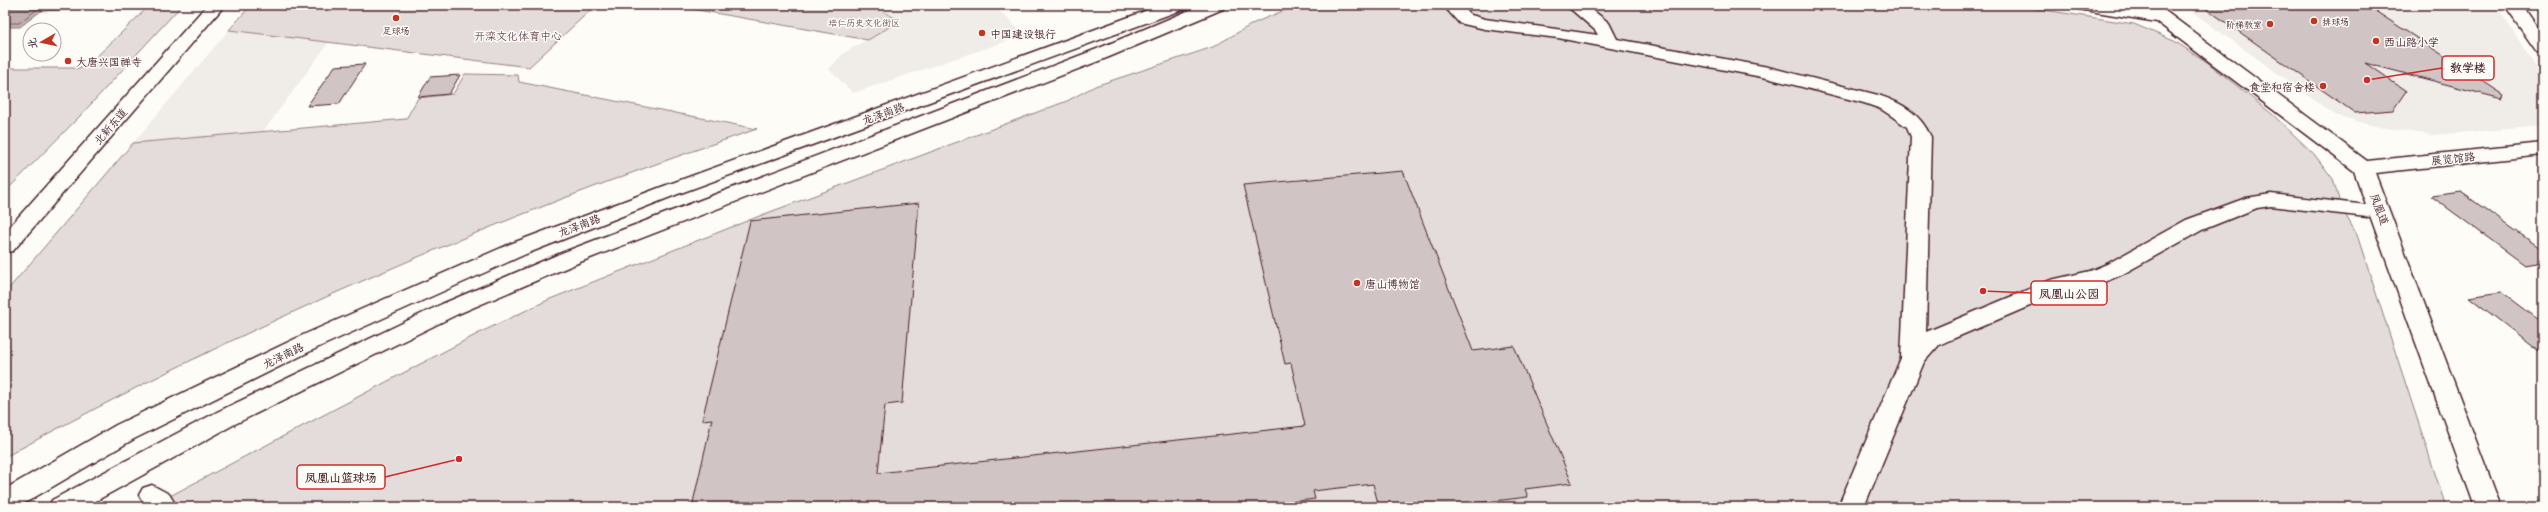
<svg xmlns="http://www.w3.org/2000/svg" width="2548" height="512" font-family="Mali,'LXGW WenKai TC',sans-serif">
  <rect width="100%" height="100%" fill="#fdfcf7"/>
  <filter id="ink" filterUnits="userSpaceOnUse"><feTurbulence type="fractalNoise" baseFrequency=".025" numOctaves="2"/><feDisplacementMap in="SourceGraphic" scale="8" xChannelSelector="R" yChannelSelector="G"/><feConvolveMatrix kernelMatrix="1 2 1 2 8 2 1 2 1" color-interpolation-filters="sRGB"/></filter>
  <g filter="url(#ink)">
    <g fill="#f0ece8">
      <path d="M 890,5 L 993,5 L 1025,35 L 853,93 L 829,69 L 844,53 L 898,21 L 883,11 Z"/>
      <path d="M 2183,5 L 2496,5 L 2543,78 L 2543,126 L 2433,135 L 2378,127 L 2335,115 Z"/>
      <path d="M 229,30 L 329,42 L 263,132 L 133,143 Z"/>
    </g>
    <g fill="#e3dcda" stroke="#967e82">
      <path d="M 150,5 L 182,5 L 80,116 L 5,192 L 5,68 L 80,68 L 92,61 Z"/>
      <path d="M 251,5 L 596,5 L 529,67 L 229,30 Z"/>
      <path d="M 669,5 L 890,5 L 883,11 L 899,21 L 868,40 Z"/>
      <path d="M 1297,5 L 2012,5 L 2134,24 L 2174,41 L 2207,62 L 2272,114 L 2314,154 L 2333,179 L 2341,207 L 2357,235 L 2446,507 L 149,507 L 481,332 L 550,299 L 762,215 L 1067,101 L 1095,86 L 1213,47 L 1254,23 Z"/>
      <path d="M 465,74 L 518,75 L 519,82 L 757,129 C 497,216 245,325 5,457 L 5,293 L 133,143 L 406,119 L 418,98 L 453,94 Z"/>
    </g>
    <path fill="#c0b1b1" stroke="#91777b" d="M 5,5 L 125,5 L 122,7 L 41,11 L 20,27 L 5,27 Z"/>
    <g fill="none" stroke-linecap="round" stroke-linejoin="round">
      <path stroke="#795961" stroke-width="1" d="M 5,23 L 19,23 L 40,7 L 86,5"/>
    </g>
    <g fill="#d0c5c4" stroke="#4a1f2b">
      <path d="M 2201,5 L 2366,5 L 2504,95 L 2502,99 L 2365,63 L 2406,91 L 2393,110 L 2355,113 Z"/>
      <path d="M 365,64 L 339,104 L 307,106 L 335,66 Z"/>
      <path d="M 460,75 L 449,94 L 418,97 L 430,77 Z"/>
      <path d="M 1403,171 L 1473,351 L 1514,346 L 1572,483 L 1525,489 L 1528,497 L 1443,507 L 1379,507 L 1373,484 L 1313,491 L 1315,499 L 1250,507 L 692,507 L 712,419 L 702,420 L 750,221 L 919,203 L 902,403 L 885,405 L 878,473 L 1305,426 L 1291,363 L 1285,364 L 1243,185 Z"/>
      <path d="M 2461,192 L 2543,250 L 2543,262 L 2525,265 L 2431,196 Z"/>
      <path d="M 2502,292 L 2543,323 L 2543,354 L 2469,297 Z"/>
    </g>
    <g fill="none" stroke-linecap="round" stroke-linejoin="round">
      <g stroke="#4a1f2b" stroke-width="3">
        <g id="street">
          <path d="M 1443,5 L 1461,5 L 1471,15 L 1485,19 L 1598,35 L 1595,30 L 1566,5 L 1586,5 L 1609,23 L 1617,39 L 1768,67 L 1878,95 C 1902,103 1920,113 1931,137 L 1926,332 L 2051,280 L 2090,271 L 2107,264 L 2186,220 L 2246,198 L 2271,194 L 2367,205 L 2374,206 L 2378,211 L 2374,216 L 2367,217 L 2271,206 L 2257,208 L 2202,230 L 2123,274 L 2104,282 L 2065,291 L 1950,340 L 1939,345 L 1924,362 L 1864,507 L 1838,507 L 1901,358 L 1911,137 L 1907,127 L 1893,117 L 1881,109 L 1864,103 L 1767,78 L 1558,38 L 1485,29 L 1459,23 Z"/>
          <path d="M 2504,5 L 2522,5 L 2543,35 L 2543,53 L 2537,52 Z"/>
          <path d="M 152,485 L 169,494 L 177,507 C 161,507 147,511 139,495 L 143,488 Z"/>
        </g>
      </g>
      <g stroke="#4a1f2b" stroke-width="3">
        <g id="secondary">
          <path d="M 207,5 L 225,5 L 13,251 L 5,253 L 5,232 Z"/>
          <path d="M 2075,5 L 2117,5 L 2140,9 L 2137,5 L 2157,5 L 2367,161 L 2543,143 L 2543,155 L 2375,173 L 2501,507 L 2475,507 L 2354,171 L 2157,22 L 2084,10 L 2078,9 Z"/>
        </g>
      </g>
      <g stroke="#4a1f2b" stroke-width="3">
        <g id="primary">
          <path d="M 1162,5 L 1187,5 L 1184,9 L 678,194 L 526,254 L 319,347 L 134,439 L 18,507 L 5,507 L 5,489 L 116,425 L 303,335 L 510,244 L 664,186 Z"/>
          <path d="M 1202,5 L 1226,5 L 1223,9 L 1109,57 L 580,262 L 458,314 L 235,424 L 85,507 L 49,507 L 52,500 L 217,412 L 442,304 L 564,252 L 1097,49 Z"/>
        </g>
      </g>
      <use href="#street" fill="#fdfcf7" fill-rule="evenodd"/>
      <use href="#secondary" fill="#fdfcf7" fill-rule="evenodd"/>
      <use href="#primary" fill="#fdfcf7" fill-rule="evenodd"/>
    </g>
  </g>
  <g fill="#c8321e" stroke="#fdfcf7" stroke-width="1.5">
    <circle cx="396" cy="18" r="4"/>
    <circle cx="2314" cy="21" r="4"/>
    <circle cx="2270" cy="24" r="4"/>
    <circle cx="982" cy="33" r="4"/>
    <circle cx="2376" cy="41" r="4"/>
    <circle cx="68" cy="61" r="4"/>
    <circle cx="2323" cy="86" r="4"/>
    <circle cx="1357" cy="283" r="4"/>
  </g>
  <g text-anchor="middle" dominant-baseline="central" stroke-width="3" stroke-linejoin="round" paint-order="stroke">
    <g font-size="9" fill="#4a1f2b" stroke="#fdfcf7" text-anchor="start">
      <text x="2322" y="21">排球场</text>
      <text x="2262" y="24" text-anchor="end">阶梯教室</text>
      <text x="396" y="30" text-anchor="middle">足球场</text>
    </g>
    <g font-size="9" fill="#704e57" stroke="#fdfcf7">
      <text x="864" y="22">培仁历史文化街区</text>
    </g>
    <g font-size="11" fill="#4a1f2b" stroke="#fdfcf7" text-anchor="start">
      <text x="990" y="33">中国建设银行</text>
      <text x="2384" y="41">西山路小学</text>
      <text x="76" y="61">大唐兴国禅寺</text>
      <text x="2315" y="86" text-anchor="end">食堂和宿舍楼</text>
      <text x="1365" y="283">唐山博物馆</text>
    </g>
    <g font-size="11" fill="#704e57" stroke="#fdfcf7">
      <text x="518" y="35">开滦文化体育中心</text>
    </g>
    <g font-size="11" fill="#4a1f2b" stroke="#fdfcf7">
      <text transform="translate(883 113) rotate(-20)">龙泽南路</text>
      <text transform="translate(110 126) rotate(-49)">北新东道</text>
      <text transform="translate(2453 158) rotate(-6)">展览馆路</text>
      <text transform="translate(2380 209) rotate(69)">凤凰道</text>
      <text transform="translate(579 225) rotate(-21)">龙泽南路</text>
      <text transform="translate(283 355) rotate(-26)">龙泽南路</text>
    </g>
  </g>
  <path fill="none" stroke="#d62828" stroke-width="1.5" d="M2367 80L2442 68M1983 291L2031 293M459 459L385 477"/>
  <g fill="#d62828" stroke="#fdfcf7" stroke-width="1.5">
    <circle cx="2367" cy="80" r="4"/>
    <circle cx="1983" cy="291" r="4"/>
    <circle cx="459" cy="459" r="4"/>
  </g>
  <g fill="#fdfcf7" stroke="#d62828" stroke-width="1.5">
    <rect x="2442" y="56" width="52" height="24" rx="4"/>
    <rect x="2031" y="281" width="76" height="24" rx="4"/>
    <rect x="297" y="465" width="88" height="24" rx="4"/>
  </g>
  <g font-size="12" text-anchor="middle" font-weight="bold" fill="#4a1f2b">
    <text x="2468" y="72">教学楼</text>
    <text x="2069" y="298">凤凰山公园</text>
    <text x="341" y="482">凤凰山篮球场</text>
  </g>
  <rect width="2548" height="512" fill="none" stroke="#fdfcf7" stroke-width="20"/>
  <rect x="10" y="10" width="2528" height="492" fill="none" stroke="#4a1f2b" stroke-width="1.5" filter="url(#ink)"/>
  <g transform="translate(42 42) rotate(261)"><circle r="19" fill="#fdfcf7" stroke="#b5a4a5"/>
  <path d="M0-3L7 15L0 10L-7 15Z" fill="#c8321e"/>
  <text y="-6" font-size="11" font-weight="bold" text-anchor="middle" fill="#4a1f2b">北</text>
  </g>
</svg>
